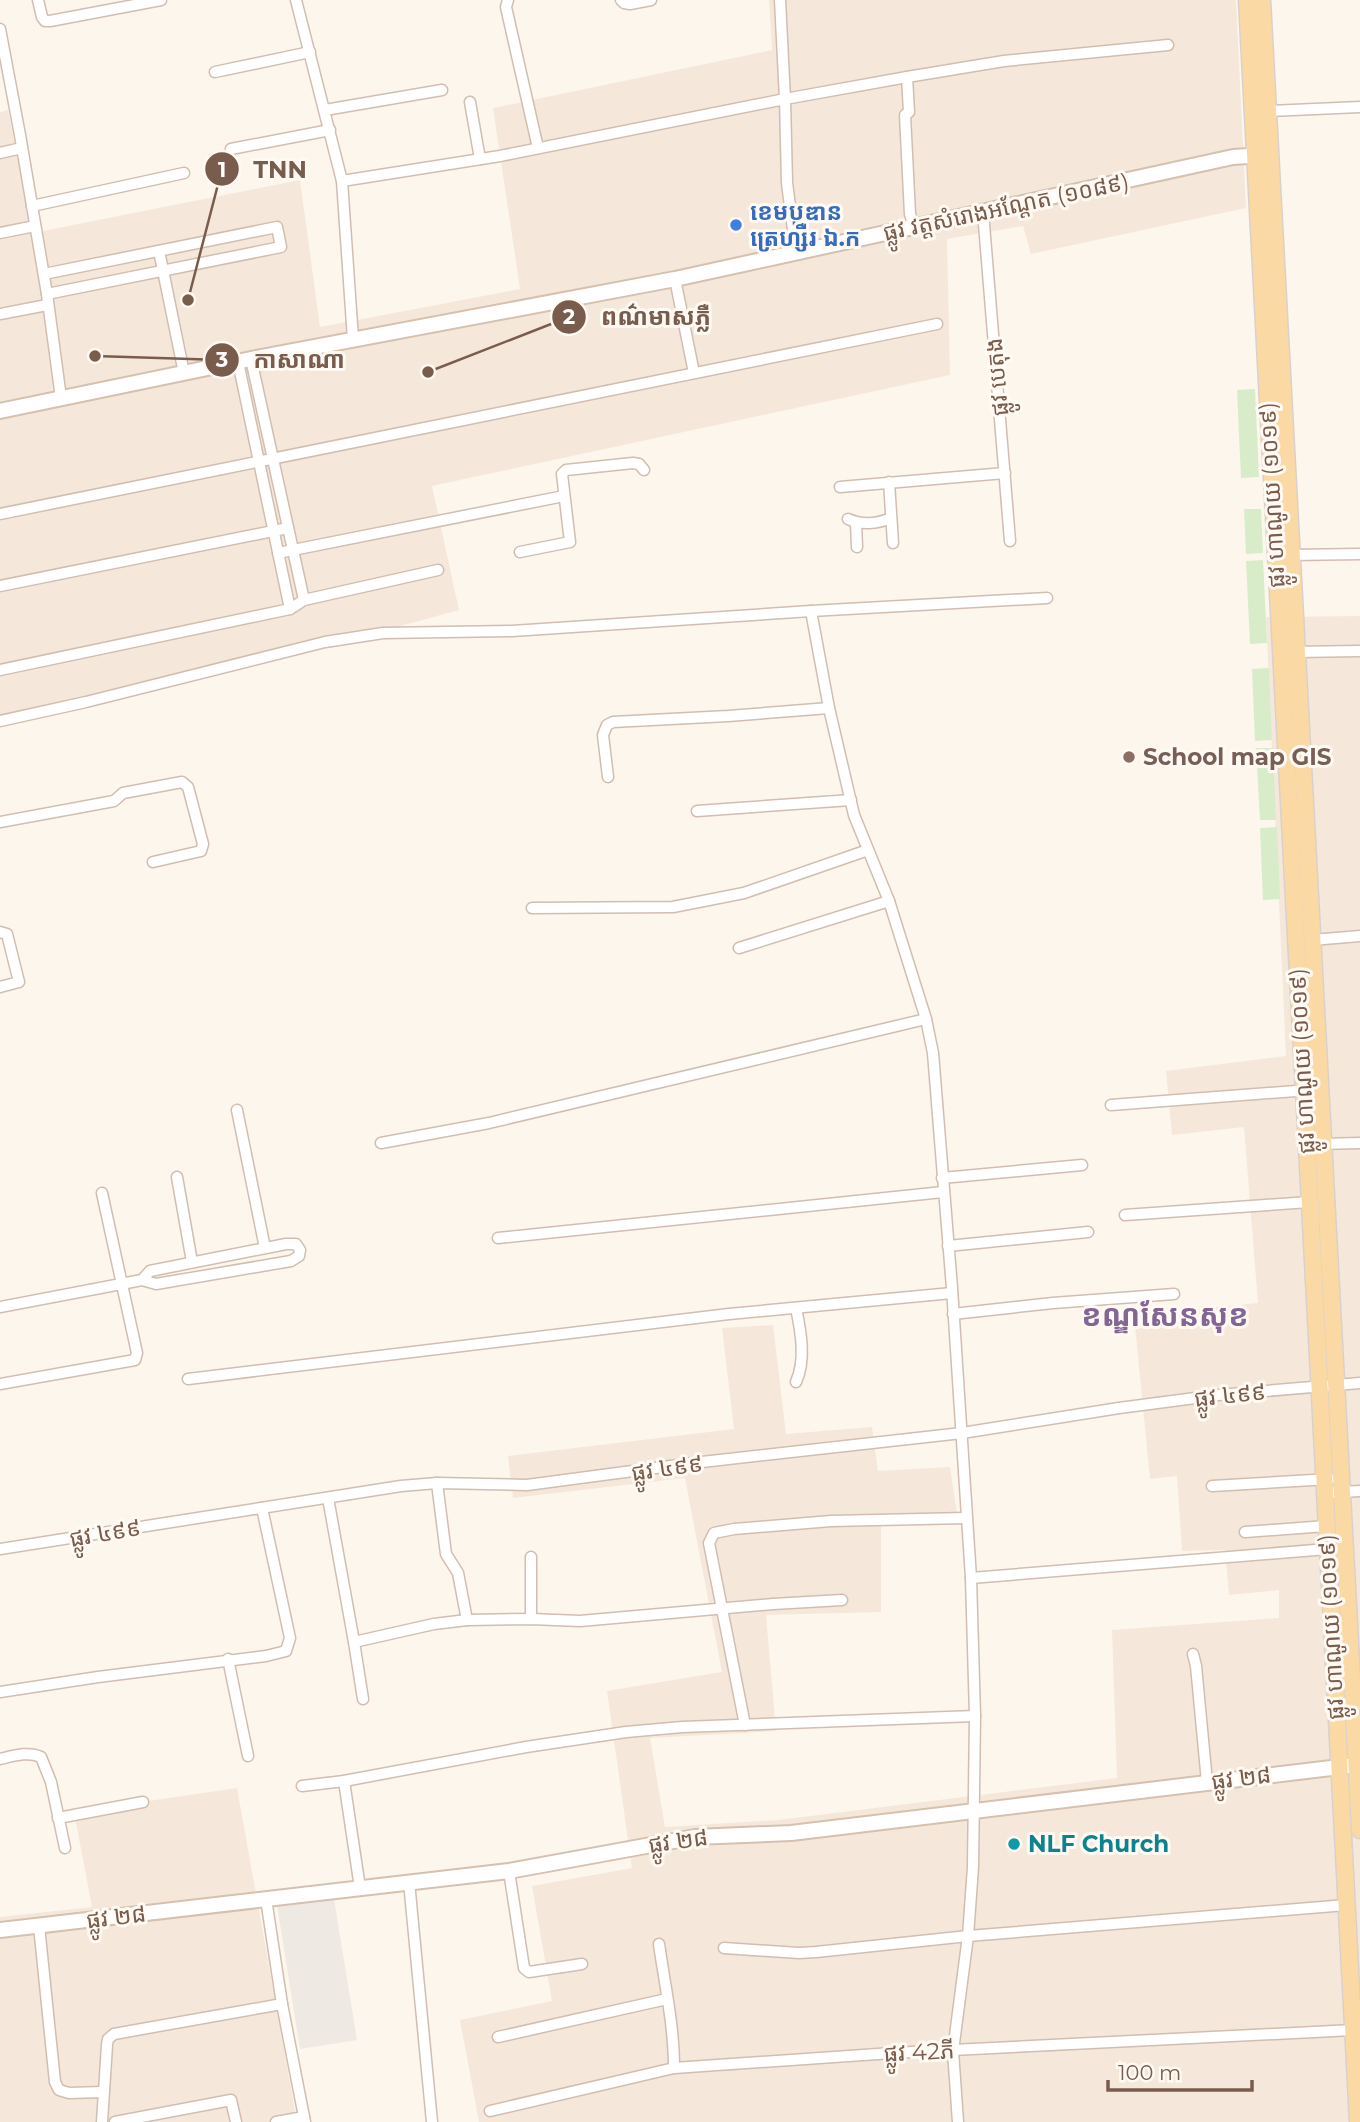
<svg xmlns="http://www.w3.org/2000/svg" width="1360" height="2122" font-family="Montserrat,'Noto Sans Khmer',sans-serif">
  <rect width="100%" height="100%" fill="#fdf6ec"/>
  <g fill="#f5e8da">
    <path d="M 769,0 L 1236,0 L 1246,208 L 1031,254 L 1023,226 L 947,239 L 950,375 L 432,486 L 459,610 L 298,654 L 0,720 L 0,112 L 8,110 L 33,233 L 300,180 L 320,327 L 520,289 L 493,108 L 772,50 Z"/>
    <path d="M 1360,616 L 1360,2122 L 479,2122 L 460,2020 L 552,2001 L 532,1886 L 632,1868 L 607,1691 L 722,1672 L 685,1478 L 513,1498 L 508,1456 L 734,1429 L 722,1328 L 773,1325 L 786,1434 L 872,1427 L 878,1471 L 950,1467 L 957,1513 L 881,1520 L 881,1612 L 766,1615 L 776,1731 L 650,1738 L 665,1827 L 778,1820 L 1117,1778 L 1112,1630 L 1279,1618 L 1279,1590 L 1229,1595 L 1225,1550 L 1182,1551 L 1177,1476 L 1150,1479 L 1134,1315 L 1258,1303 L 1244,1127 L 1172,1135 L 1166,1071 L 1286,1056 L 1266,617 Z"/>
    <path d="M 237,1788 L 297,2122 L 0,2122 L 0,1917 L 92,1907 L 74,1812 Z"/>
  </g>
  <path fill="#efe9e4" d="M 334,1899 L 357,2040 L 300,2049 L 277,1905 Z"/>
  <g fill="#d8ecc9">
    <path d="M 1255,389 L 1259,477 L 1241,478 L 1237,390 Z"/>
    <path d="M 1244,509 L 1261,509 L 1263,553 L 1246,554 Z"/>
    <path d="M 1263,560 L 1267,643 L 1250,644 L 1246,561 Z"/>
    <path d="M 1269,668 L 1272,740 L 1255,741 L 1252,669 Z"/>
    <path d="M 1256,748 L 1273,748 L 1276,820 L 1260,820 Z"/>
    <path d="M 1277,827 L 1280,899 L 1263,900 L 1260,828 Z"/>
  </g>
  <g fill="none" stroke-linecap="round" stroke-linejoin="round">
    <g stroke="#d1beb0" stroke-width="13">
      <g id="street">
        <path d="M 38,0 L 42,17 L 45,21 L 50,21 L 161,0"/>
        <path d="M 296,0 L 342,181 L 353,339"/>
        <path d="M 508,0 L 506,7 L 538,148"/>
        <path d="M 621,0 L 624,3 L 630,4 L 651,0"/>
        <path d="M 780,0 L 785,99 L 787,183 L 796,253"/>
        <path d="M 0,29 L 20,135 L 47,294 L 61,398"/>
        <path d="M 215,72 L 310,52"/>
        <path d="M 907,77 L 909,112 L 905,115 L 910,214 L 914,227"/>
        <path d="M 470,102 L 480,159"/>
        <path d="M 325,110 L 442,90"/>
        <path d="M 1268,111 L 1360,107"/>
        <path d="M 231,149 L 330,130"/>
        <path d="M 0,153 L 22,148"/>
        <path d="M 342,181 L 500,156 L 785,99 L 907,77 L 1004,61 L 1168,45"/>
        <path d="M 32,206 L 184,173"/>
        <path d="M 983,212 L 1010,541"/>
        <path d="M 0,233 L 35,226"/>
        <path d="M 159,251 L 184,373"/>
        <path d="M 44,274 L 277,227 L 281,247 L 47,294"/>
        <path d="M 675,279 L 694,373"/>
        <path d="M 0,314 L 47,305"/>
        <path d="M 251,359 L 304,600"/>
        <path d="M 238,362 L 290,609"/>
        <path d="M 889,482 L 893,543"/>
        <path d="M 840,487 L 1005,473"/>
        <path d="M 0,514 L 937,324"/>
        <path d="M 848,519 C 861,525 877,524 891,518"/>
        <path d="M 856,523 L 857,547"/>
        <path d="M 520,552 L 570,542 L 562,474 L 566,470 L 633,463 L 639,464 L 644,470"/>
        <path d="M 278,553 L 564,496"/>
        <path d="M 1291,555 L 1360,554"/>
        <path d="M 0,586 L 288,528"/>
        <path d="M 811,611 L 829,708 L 854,815 L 889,901 L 926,1019 L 933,1053 L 952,1288 L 971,1578 L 975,1716 L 973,1867 L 968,1936 L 953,2051 L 958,2122"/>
        <path d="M 1294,652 L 1360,651"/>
        <path d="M 0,670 L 290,609 L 304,600 L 438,570"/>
        <path d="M 0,721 L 86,702 L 325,642 L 383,633 L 512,631 L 811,611 L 1047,598"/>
        <path d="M 608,777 L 603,735 L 607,725 L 613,722 L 728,716 L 829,708"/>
        <path d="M 697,811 L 851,800"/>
        <path d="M 0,822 L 114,801 L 123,793 L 182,782 L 188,787 L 203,844 L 201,851 L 153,862"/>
        <path d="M 532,908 L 673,907 L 744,893 L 868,850"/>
        <path d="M 0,932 L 7,934 L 19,982 L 0,987"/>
        <path d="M 1312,940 L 1360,936"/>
        <path d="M 739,948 L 889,901"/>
        <path d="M 1111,1105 L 1309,1090"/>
        <path d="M 237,1110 L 265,1248"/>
        <path d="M 381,1143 L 489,1123 L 926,1019"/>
        <path d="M 1319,1144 L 1360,1143"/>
        <path d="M 177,1177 L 192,1262"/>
        <path d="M 942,1178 L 1082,1165"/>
        <path d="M 1125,1215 L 1309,1202"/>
        <path d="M 498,1238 L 943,1192"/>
        <path d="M 948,1246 L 1088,1232"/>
        <path d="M 0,1307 L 142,1280 L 156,1284 L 291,1261 L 299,1256 L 300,1250 L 296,1244 L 286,1244 L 150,1271 L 142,1280"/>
        <path d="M 953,1314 L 1053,1303 L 1174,1294"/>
        <path d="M 188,1379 L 729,1314 L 952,1293"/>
        <path d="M 796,1382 C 806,1360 801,1332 796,1308"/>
        <path d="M 0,1384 L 135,1360 L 137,1353 L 102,1193"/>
        <path d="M 437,1483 L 446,1554 L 458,1573 L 467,1620"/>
        <path d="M 1212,1486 L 1330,1479"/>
        <path d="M 1323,1493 L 1360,1491"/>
        <path d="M 328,1498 L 354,1642 L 434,1624 L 467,1620 L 531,1619 L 580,1621 L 773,1604 L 842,1600"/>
        <path d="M 1245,1532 L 1326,1526"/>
        <path d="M 0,1549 L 401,1486 L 437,1483 L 527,1485 L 693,1463 L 962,1433 L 1119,1408 L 1218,1395 L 1360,1383"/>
        <path d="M 531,1557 L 531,1619"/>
        <path d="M 971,1578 L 1327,1549"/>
        <path d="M 354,1642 L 363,1699"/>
        <path d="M 1193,1654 L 1196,1666 L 1207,1782"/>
        <path d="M 228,1659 L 248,1756"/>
        <path d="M 0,1692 L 98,1677 L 266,1656 L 286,1651 L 290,1638 L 262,1508"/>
        <path d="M 745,1725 L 709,1543 L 714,1533 L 734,1529 L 831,1521 L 966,1518"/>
        <path d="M 0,1759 C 13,1756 28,1751 41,1757 L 51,1782 L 65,1848"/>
        <path d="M 344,1781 L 360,1888"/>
        <path d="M 302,1786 L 344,1781 L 526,1747 L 626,1732 L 682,1727 L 975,1716"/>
        <path d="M 58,1818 L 143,1802"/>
        <path d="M 509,1871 L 524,1968 L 529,1972 L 582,1964"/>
        <path d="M 409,1882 L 432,2122"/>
        <path d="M 266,1899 L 282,2004 L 305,2122"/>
        <path d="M 39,1926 L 55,2082 L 59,2090 L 69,2093 L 103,2092"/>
        <path d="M 659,1944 C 665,1986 674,2026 674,2068"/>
        <path d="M 724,1948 L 799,1953 L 816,1952 L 968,1936 L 1346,1905"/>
        <path d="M 498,2037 L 667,1999"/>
        <path d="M 490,2111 L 674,2068 L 892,2053 L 1353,2030"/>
        <path d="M 102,2122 L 107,2045 L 108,2039 L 114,2034 L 282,2004"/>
        <path d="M 115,2122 L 231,2100 L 236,2122"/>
        <path d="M 276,2122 L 304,2117"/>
      </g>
    </g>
    <g stroke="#d6c0b0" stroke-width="18">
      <g id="secondary">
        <path d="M 0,411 L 251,359 L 675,279 L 1233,157 L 1264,155"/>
        <path d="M 0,1930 L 509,1871 L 695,1837 L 791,1833 L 1348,1766"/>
      </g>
    </g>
    <g stroke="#dad1cd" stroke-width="19">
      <g id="primary">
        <path d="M 1247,0 L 1358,2122"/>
        <path d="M 1262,0 L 1360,1830"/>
      </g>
    </g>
    <use href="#street" stroke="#fff" stroke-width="10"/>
    <use href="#secondary" stroke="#fff" stroke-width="14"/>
    <use href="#primary" stroke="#fbd9a5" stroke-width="16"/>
  </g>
  <circle fill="#3f7fe0" stroke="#fffaf3" stroke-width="2.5" cx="736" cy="225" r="7"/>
  <circle fill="#8d6e63" stroke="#fffaf3" stroke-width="2.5" cx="1129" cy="757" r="7"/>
  <circle fill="#0f9aa8" stroke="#fffaf3" stroke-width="2.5" cx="1014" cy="1844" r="7"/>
  <g text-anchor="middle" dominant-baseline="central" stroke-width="6" stroke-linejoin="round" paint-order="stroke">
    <g font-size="23" fill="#7a5c4d" stroke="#fffaf3">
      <text transform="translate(1006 207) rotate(-12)">ផ្លូវ វត្តសំរោងអណ្ដែត (១០៨៩)</text>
      <text transform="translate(997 377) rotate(-95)">ផ្លូវ បេតុង</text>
      <text transform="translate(1272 495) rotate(-93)">ផ្លូវ ហាណូយ (១០១៩)</text>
      <text transform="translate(1302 1061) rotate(-93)">ផ្លូវ ហាណូយ (១០១៩)</text>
      <text transform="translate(1230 1395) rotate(-6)">ផ្លូវ ៤៩៩</text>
      <text transform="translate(667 1468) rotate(-8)">ផ្លូវ ៤៩៩</text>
      <text transform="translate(105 1533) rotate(-10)">ផ្លូវ ៤៩៩</text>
      <text transform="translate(1331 1627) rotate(-93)">ផ្លូវ ហាណូយ (១០១៩)</text>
      <text transform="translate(1241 1778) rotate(-7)">ផ្លូវ ២៨</text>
      <text transform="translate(678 1841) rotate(-8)">ផ្លូវ ២៨</text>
      <text transform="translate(116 1917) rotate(-7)">ផ្លូវ ២៨</text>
      <text transform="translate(919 2052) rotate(-3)">ផ្លូវ 42ភី</text>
    </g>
    <g font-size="23" font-weight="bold" fill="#366cbe" stroke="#fffaf3" text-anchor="start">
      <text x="750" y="212">ខេមបូឌាន<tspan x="750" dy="26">ត្រេហ្សឺរ ឯ.ក</tspan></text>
    </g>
    <g font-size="23" font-weight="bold" fill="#785e54" stroke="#fffaf3" text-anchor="start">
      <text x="1143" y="757">School map GIS</text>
    </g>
    <g font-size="23" font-weight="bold" fill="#0d838f" stroke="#fffaf3" text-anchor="start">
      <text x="1028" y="1844">NLF Church</text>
    </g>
    <g font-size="30" font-weight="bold" fill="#846695" stroke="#fffaf3">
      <text x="1165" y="1315">ខណ្ឌសែនសុខ</text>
    </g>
  </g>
  <path fill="none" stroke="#7a5c4d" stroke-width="2.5" d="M188 300L222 169M428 372L569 317M95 356L222 360"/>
  <g fill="#7a5c4d" stroke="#fffaf3" stroke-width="2.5">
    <circle cx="188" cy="300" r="7"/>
    <circle cx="428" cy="372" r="7"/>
    <circle cx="95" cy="356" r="7"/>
    <circle cx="222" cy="169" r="18"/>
    <circle cx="569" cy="317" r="18"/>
    <circle cx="222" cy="360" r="18"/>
  </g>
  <g font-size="21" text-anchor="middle" font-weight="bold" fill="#fff">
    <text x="222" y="177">1</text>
    <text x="569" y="324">2</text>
    <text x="222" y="367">3</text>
  </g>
  <g font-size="24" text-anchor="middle" font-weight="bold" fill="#7a5c4d" stroke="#fffaf3" stroke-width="6" stroke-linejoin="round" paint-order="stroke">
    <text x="280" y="178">TNN</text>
    <text x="656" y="325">ពណ៌មាសភ្លឺ</text>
    <text x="299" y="368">កាសាណា</text>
  </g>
  <path d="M1108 2080v10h144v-10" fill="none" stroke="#7a5c4d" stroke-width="3.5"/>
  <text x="1118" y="2080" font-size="21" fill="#7a5c4d" stroke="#fffaf3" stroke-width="5" paint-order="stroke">100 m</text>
</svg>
